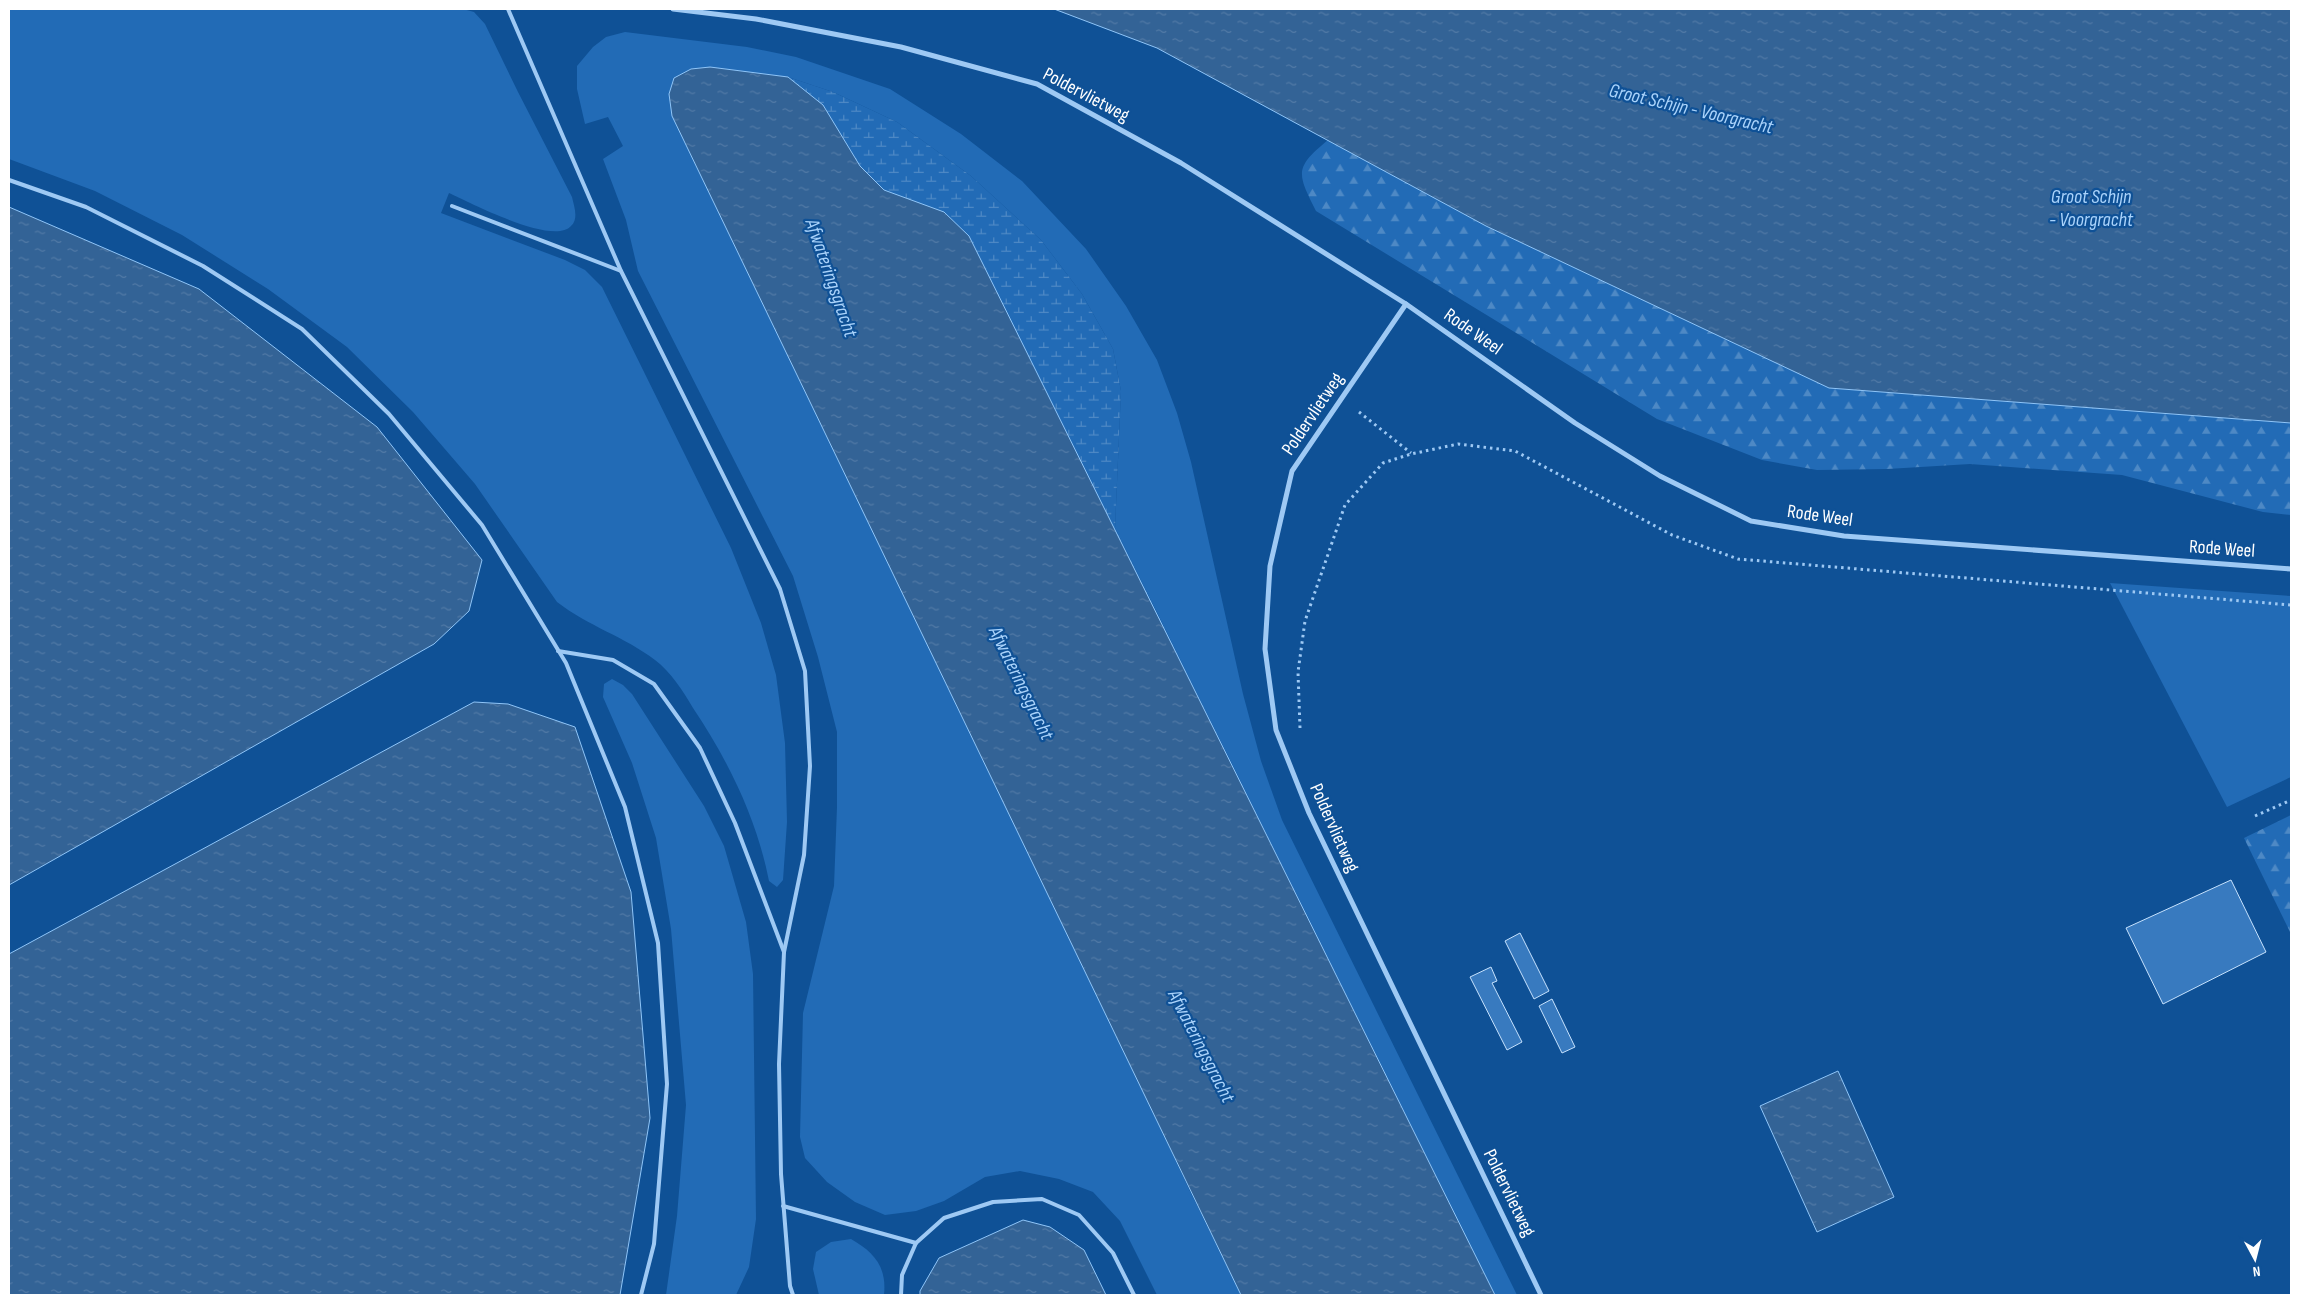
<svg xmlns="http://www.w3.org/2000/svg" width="2300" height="1304" font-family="'Sofia Sans Condensed',sans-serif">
  <defs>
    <pattern id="forest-firs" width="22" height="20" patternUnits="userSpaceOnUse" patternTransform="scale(1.25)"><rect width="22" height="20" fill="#226bb6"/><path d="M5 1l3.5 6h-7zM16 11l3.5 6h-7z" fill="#4e89c5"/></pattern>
    <pattern id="wetland-marsh" width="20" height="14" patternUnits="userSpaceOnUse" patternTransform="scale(1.25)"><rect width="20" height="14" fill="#226bb6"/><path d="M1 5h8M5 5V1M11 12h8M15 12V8" fill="none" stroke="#4e89c5"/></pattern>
    <pattern id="water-ripples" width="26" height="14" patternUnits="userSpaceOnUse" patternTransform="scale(1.25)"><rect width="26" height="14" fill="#336396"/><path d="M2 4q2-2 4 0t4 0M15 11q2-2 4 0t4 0" fill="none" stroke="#527aa6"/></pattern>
  </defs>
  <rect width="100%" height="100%" fill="#0f5196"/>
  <g fill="#226bb6">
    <path d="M 9,9 L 463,9 L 474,12 L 485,24 L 518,92 L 572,197 C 574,206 579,219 571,226 C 553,246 471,203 449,193 L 441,213 L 565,260 L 585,270 L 602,287 L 731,548 L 761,623 L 776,675 L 785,743 L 787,822 L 783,880 L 777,887 L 769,881 C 757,819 728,760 693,708 C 683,691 671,672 655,660 C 625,637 588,626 557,602 L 475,484 L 413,412 L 347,347 L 268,289 L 182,235 L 95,191 L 9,159 Z"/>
    <path d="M 625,32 L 747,47 L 796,57 L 890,89 L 961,134 L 1022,181 L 1086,249 L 1126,306 L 1157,360 L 1177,413 L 1191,462 L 1243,694 L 1261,761 L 1282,820 L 1517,1295 L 1495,1295 L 1115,528 L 1121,391 L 1113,349 L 1082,294 L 1041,240 L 971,176 L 897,122 L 833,92 L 788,77 L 710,67 L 691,69 L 674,79 L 1187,1185 L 1241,1295 L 1157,1295 L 1120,1221 L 1093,1192 L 1059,1179 L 1020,1171 L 985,1177 L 944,1201 L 916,1211 L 885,1215 L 855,1202 L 827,1182 L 805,1158 L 800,1137 L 803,1013 L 834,886 L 837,807 L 837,732 L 818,657 L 793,576 L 638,271 L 626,220 L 603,159 L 623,146 L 608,117 L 585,124 L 577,89 L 577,66 L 593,47 L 606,37 Z"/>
    <path d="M 2110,583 L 2291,596 L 2291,777 L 2227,807 Z"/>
    <path d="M 612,679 L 623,685 L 632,694 L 704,806 L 724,846 L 746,922 L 753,974 L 756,1219 L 749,1267 L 736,1295 L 666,1295 L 677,1216 L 686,1105 L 671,929 L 656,838 L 632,763 L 603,697 L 604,684 Z"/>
    <path d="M 851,1239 C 874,1252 887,1267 884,1295 L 819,1295 L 813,1269 L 816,1252 L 831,1242 Z"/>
  </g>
  <g fill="url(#forest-firs)">
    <path d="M 1328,140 L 1486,226 L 1829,388 L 2291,423 L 2291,515 L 2263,512 L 2122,475 L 1970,464 L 1887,469 L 1817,470 L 1762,460 L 1657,419 L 1316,211 C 1297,173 1294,168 1328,140 Z"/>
    <path d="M 2291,815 L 2291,934 L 2244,838 Z"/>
  </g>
  <path fill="url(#wetland-marsh)" d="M 710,67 L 788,77 L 833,92 L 897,122 L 971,176 L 1041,240 L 1082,294 L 1113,349 L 1121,391 L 1115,528 L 1495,1295 L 674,78 L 691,69 Z"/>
  <g fill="url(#water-ripples)" stroke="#8fc5f8">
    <path d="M 1054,9 L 2291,9 L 2291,423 L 1829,388 L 1486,226 L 1157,48 Z"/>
    <path d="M 710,67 L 788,77 L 823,105 L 860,166 L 884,190 L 944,212 L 969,236 L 1495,1295 L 1241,1295 L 672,116 L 669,94 L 674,78 L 691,69 Z"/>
    <path d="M 9,207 L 199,289 L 377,427 L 482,560 L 469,611 L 434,644 L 9,885 Z"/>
    <path d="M 474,702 L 508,704 L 575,727 L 631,892 L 650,1118 L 620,1295 L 9,1295 L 9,954 Z"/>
    <path d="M 1838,1071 L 1894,1197 L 1817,1232 L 1760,1106 Z"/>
    <path d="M 1023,1220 L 1050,1227 L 1084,1250 L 1106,1295 L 920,1295 L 920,1291 L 939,1258 Z"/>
  </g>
  <g fill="#387abf" stroke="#c6e2fe">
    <path d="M 2231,880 L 2266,952 L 2163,1004 L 2126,928 Z"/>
    <path d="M 1520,933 L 1549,991 L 1534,999 L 1505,941 Z"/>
    <path d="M 1491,967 L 1497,981 L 1492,983 L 1522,1042 L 1507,1050 L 1470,977 Z"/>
    <path d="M 1552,999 L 1575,1047 L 1562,1053 L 1539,1006 Z"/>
  </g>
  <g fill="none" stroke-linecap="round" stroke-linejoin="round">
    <g stroke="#9ec9f4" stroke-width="3" stroke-dasharray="2.5 4" stroke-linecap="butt">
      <path d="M 1359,412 L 1411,453"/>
      <path d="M 1300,728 L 1298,672 L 1305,621 L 1345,505 L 1383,463 L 1411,454 L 1458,444 L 1515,451 L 1672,535 L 1738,559 L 2291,605"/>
      <path d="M 2255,816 L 2291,800"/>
    </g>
    <g stroke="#9ec9f4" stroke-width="4">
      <path d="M 508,9 L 621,271 L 780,589 L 805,671 L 810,766 L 804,855 L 784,952"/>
      <path d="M 9,180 L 86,207 L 203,266 L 302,329 L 389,414 L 482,525 L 566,663 L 625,807 L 658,943 L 667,1084 L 654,1244 L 641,1295"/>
      <path d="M 452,206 L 621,271"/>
      <path d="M 558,651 L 613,660 L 654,684 L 700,748 L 735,823 L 784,952 L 779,1064 L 781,1174 L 790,1286 L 793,1295"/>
      <path d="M 783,1206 L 916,1243"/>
      <path d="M 901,1295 L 902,1275 L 916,1243 L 944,1218 L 993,1202 L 1042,1199 L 1079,1215 L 1113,1253 L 1134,1295"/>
    </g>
    <g stroke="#9ec9f4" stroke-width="5">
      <path d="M 673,9 L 756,19 L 901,47 L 1037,84 L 1181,163 L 1406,304 L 1292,471 L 1270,566 L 1265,649 L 1276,730 L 1309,813 L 1541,1295"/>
      <path d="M 1406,304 L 1575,423 L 1660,476 L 1751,521 L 1844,536 L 2291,569"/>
    </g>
  </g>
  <g text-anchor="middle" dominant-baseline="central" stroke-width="4.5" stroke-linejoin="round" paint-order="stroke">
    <g font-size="19" fill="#fff" stroke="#0f5196">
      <text transform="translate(1086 95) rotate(28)">Poldervlietweg</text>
      <text transform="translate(1473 332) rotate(35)">Rode Weel</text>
      <text transform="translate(1313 414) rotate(-56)">Poldervlietweg</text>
      <text transform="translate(1820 516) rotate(8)">Rode Weel</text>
      <text transform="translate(2222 549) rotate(4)">Rode Weel</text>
      <text transform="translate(1334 828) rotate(66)">Poldervlietweg</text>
      <text transform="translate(1509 1193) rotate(64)">Poldervlietweg</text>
    </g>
    <g font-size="20" font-style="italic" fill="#aad3fb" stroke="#0f5196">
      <text transform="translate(1691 109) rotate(13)">Groot Schijn - Voorgracht</text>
      <text x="2091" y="197">Groot Schijn<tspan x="2091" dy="23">- Voorgracht</tspan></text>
      <text transform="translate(831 278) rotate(71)">Afwateringsgracht</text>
      <text transform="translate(1021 683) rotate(64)">Afwateringsgracht</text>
      <text transform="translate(1201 1046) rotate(63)">Afwateringsgracht</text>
    </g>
  </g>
  <rect width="2300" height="1304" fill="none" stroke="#ffffff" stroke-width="20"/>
  <g transform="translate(2255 1259) rotate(173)" stroke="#0f5196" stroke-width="4" paint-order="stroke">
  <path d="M0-4L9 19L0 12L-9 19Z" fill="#ffffff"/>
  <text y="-8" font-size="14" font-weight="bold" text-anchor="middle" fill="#ffffff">N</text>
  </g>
</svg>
